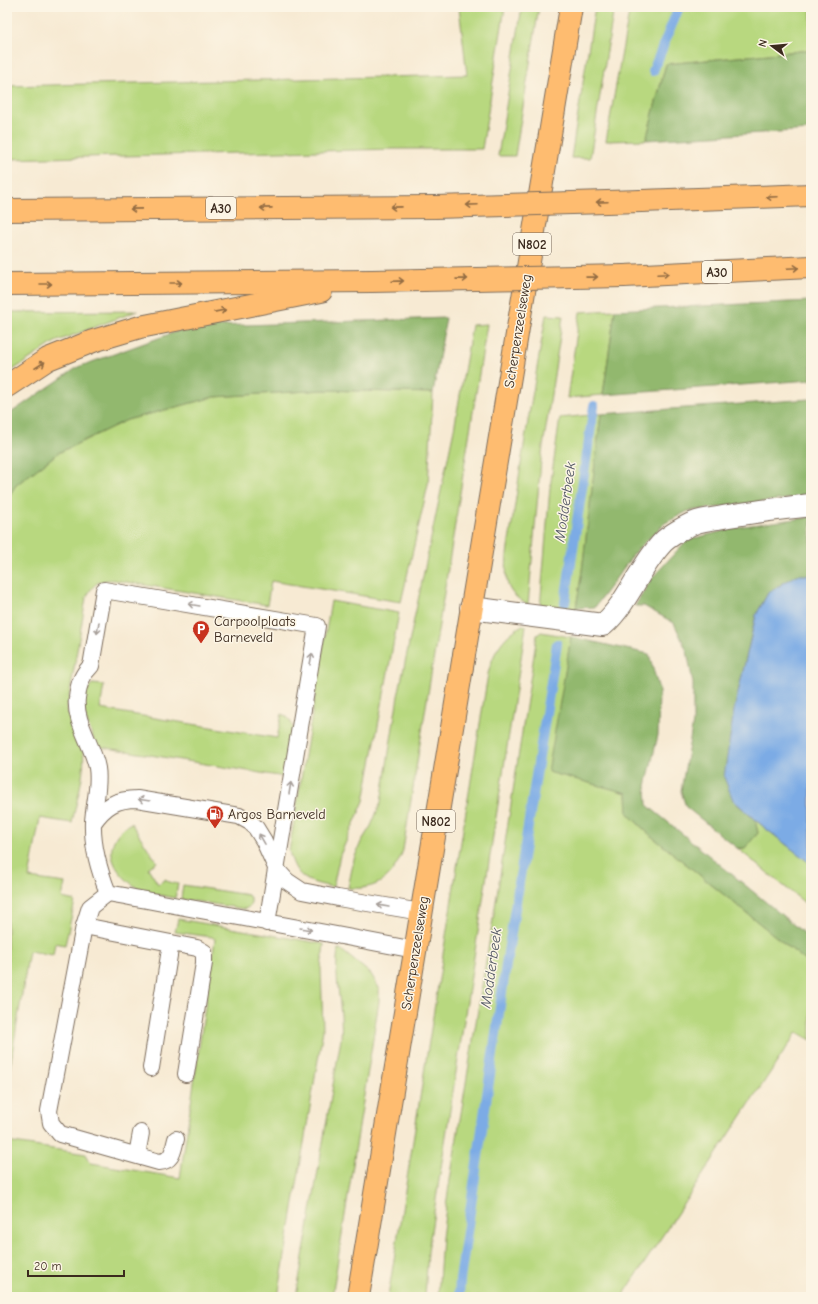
<svg xmlns="http://www.w3.org/2000/svg" width="818" height="1304" font-family="'Comic Neue',sans-serif">
  <rect width="100%" height="100%" fill="#fcf5e5"/>
  <filter id="ink" filterUnits="userSpaceOnUse"><feTurbulence type="fractalNoise" baseFrequency=".025" numOctaves="2"/><feDisplacementMap in="SourceGraphic" scale="8" xChannelSelector="R" yChannelSelector="G"/><feConvolveMatrix kernelMatrix="1 2 1 2 8 2 1 2 1" color-interpolation-filters="sRGB"/></filter>
  <filter id="wash" filterUnits="userSpaceOnUse"><feTurbulence type="fractalNoise" baseFrequency=".012" numOctaves="4" result="noise"/><feDisplacementMap in="SourceGraphic" scale="16" xChannelSelector="R" yChannelSelector="G"/><feGaussianBlur stdDeviation="0.9" result="paint"/><feColorMatrix in="noise" values="0 0 0 0 0 0 0 0 0 0 0 0 0 0 0 0 0 1.4 0 .05"/><feComposite in="paint" operator="in"/></filter>
  <g filter="url(#wash)">
    <rect width="100%" height="100%" fill="#f7ead3"/>
    <g fill="#b8d87f" stroke="#7a814e">
      <path d="M 459,7 L 505,7 L 482,149 L 395,149 L 7,159 L 7,86 L 467,75 Z"/>
      <path d="M 522,7 L 539,7 L 515,156 L 498,156 Z"/>
      <path d="M 595,7 L 614,7 L 590,158 L 571,158 Z"/>
      <path d="M 630,7 L 811,7 L 811,50 L 666,64 L 646,140 L 606,141 Z"/>
      <path d="M 615,310 L 603,395 L 567,398 L 580,312 Z"/>
      <path d="M 137,311 L 55,342 L 7,374 L 7,312 Z"/>
      <path d="M 546,315 L 563,316 L 541,460 L 528,605 C 518,599 509,593 507,581 C 504,559 511,532 514,511 C 523,446 535,381 546,315 Z"/>
      <path d="M 487,324 L 403,850 C 397,867 386,884 367,887 C 361,889 354,888 348,888 L 354,859 L 361,842 L 371,826 L 381,802 L 398,696 L 455,424 L 472,325 Z"/>
      <path d="M 323,390 L 433,393 L 428,485 L 401,602 L 271,581 L 267,605 L 114,580 C 99,579 93,584 86,598 L 67,709 C 70,723 77,733 82,746 C 88,766 76,802 72,823 L 40,818 L 29,878 L 65,883 L 62,898 L 75,901 L 65,945 L 55,943 L 53,955 L 29,951 L 7,1085 L 7,499 L 16,485 L 58,453 L 127,420 L 214,397 Z"/>
      <path d="M 601,414 L 582,571 L 576,608 L 573,613 L 540,608 L 550,488 L 560,418 Z"/>
      <path d="M 331,601 L 399,613 L 364,801 L 340,855 L 333,887 C 306,882 296,878 289,851 Z"/>
      <path d="M 521,626 L 526,626 L 434,1212 L 428,1251 L 425,1297 L 388,1297 L 488,674 C 493,653 502,637 521,626 Z"/>
      <path d="M 541,632 L 571,637 L 549,772 L 627,793 L 628,814 L 650,835 L 811,965 L 811,1040 L 797,1032 L 622,1297 L 438,1297 L 442,1238 L 448,1192 L 497,895 L 537,635 Z"/>
      <path d="M 92,684 L 104,685 L 100,709 L 277,738 L 282,714 C 289,717 291,721 293,728 L 285,777 L 101,747 L 96,745 C 92,734 86,722 84,711 C 82,703 86,689 92,684 Z"/>
      <path d="M 755,820 L 811,864 L 811,908 L 737,848 L 745,848 L 758,833 Z"/>
      <path d="M 131,823 L 157,862 L 148,868 L 158,884 L 166,879 L 168,882 L 178,884 L 175,898 C 166,896 156,895 147,892 C 115,880 95,844 131,823 Z"/>
      <path d="M 183,885 L 248,895 C 253,901 252,906 245,909 L 181,899 Z"/>
      <path d="M 178,919 L 324,944 L 321,968 L 323,1030 L 278,1297 L 7,1297 L 7,1142 L 86,1154 L 91,1163 L 180,1178 L 215,939 L 212,937 L 175,932 Z"/>
      <path d="M 338,949 L 340,949 L 371,974 L 379,988 L 379,1001 L 332,1297 L 296,1297 L 341,1039 C 344,1008 333,980 338,949 Z"/>
    </g>
    <g fill="#92b86e" stroke="#667146">
      <path d="M 811,50 L 811,130 L 646,140 L 666,64 Z"/>
      <path d="M 811,301 L 811,380 L 603,395 L 615,310 Z"/>
      <path d="M 446,318 L 433,393 L 323,390 L 214,397 L 127,420 L 58,453 L 16,485 L 7,499 L 7,417 L 12,412 L 78,367 L 189,327 Z"/>
      <path d="M 811,399 L 811,496 L 688,511 L 665,523 L 636,551 L 595,607 L 576,608 L 582,571 L 601,414 Z"/>
      <path d="M 811,517 L 811,575 L 796,575 L 768,593 L 756,615 L 734,710 L 733,800 L 755,820 L 758,833 L 745,848 L 737,848 L 686,807 L 681,791 L 693,722 L 693,683 L 687,651 L 674,623 L 644,606 L 635,606 L 652,578 L 687,540 L 744,526 Z"/>
      <path d="M 571,637 L 649,654 L 659,690 L 658,735 L 646,786 L 647,805 L 811,939 L 811,965 L 650,835 L 628,814 L 627,793 L 548,772 Z"/>
    </g>
    <path fill="#7babe5" stroke="#5b6a82" d="M 796,575 L 811,575 L 811,864 L 765,828 L 733,800 L 724,777 L 734,710 L 756,615 L 768,593 Z"/>
    <g fill="none" stroke-linecap="round" stroke-linejoin="round">
      <g stroke="#7babe5" stroke-width="10">
        <path d="M 653,71 L 679,7"/>
        <path d="M 565,603 L 594,406"/>
        <path d="M 459,1297 L 460,1280 L 506,965 L 557,644"/>
      </g>
    </g>
  </g>
  <g filter="url(#ink)">
    <g fill="none" stroke-linecap="round" stroke-linejoin="round">
      <g stroke="#7d6d5d" stroke-width="18">
        <g id="lane">
          <path d="M 93,823 C 105,806 116,799 137,799 L 239,816 L 250,822 L 256,828 L 264,841 L 277,870 L 287,881 L 302,891 L 338,898 L 421,912"/>
          <path d="M 108,893 L 90,907 L 84,926 L 49,1111 L 51,1123 L 60,1134 L 159,1162 C 173,1161 173,1150 176,1139"/>
          <path d="M 267,923 L 317,626 L 104,590 L 91,666 C 82,674 78,686 77,698 C 74,722 93,745 97,768 C 100,786 94,804 93,822 C 92,847 99,870 108,893 C 211,912 313,930 415,950"/>
          <path d="M 84,926 L 171,943 L 151,1068"/>
          <path d="M 171,943 L 197,948 L 204,952 L 204,963 L 186,1074"/>
          <path d="M 137,1155 L 141,1133"/>
        </g>
      </g>
      <g stroke="#7d6d5d" stroke-width="24">
        <path id="street" d="M 471,608 L 603,625 C 629,602 639,567 663,542 C 669,536 686,526 694,523 C 701,520 710,519 718,518 C 748,512 780,509 811,505"/>
      </g>
      <g stroke="#7d6d5d" stroke-width="24">
        <path id="primary" d="M 358,1297 L 571,7"/>
      </g>
      <g stroke="#7d6d5d" stroke-width="24">
        <g id="highway">
          <path d="M 641,201 L 811,195"/>
          <path d="M 7,210 L 435,207"/>
          <path d="M 624,276 L 811,267"/>
          <path d="M 7,284 L 372,281 L 423,280"/>
          <path d="M 7,386 L 48,359 L 93,341 L 140,327 L 321,291"/>
        </g>
      </g>
      <use href="#lane" stroke="#fff" stroke-width="16"/>
      <use href="#street" stroke="#fff" stroke-width="22"/>
      <use href="#primary" stroke="#febc70" stroke-width="22"/>
      <use href="#highway" stroke="#febc70" stroke-width="22"/>
      <g stroke="#7d6d5d" stroke-width="24" stroke-linecap="butt">
        <g id="highway-bridge">
          <path d="M 435,207 L 641,201"/>
          <path d="M 423,280 L 624,276"/>
        </g>
      </g>
      <use href="#highway-bridge" stroke="#febc70" stroke-width="22"/>
    </g>
    <defs><path id="oneway-shaft" d="M-6 0H5M1.5-3L5.5 0L1.5 3" fill="none" stroke-width="1.6" stroke-linecap="round" stroke-linejoin="round"/></defs>
    <g stroke="#936c43">
      <use href="#oneway-shaft" transform="translate(772 197) rotate(178)"/>
      <use href="#oneway-shaft" transform="translate(602 202) rotate(178)"/>
      <use href="#oneway-shaft" transform="translate(472 205) rotate(178)"/>
      <use href="#oneway-shaft" transform="translate(396 207) rotate(179)"/>
      <use href="#oneway-shaft" transform="translate(266 208) rotate(179)"/>
      <use href="#oneway-shaft" transform="translate(136 209) rotate(179)"/>
      <use href="#oneway-shaft" transform="translate(793 268) rotate(-3)"/>
      <use href="#oneway-shaft" transform="translate(663 274) rotate(-3)"/>
      <use href="#oneway-shaft" transform="translate(592 277) rotate(-1)"/>
      <use href="#oneway-shaft" transform="translate(462 279) rotate(-1)"/>
      <use href="#oneway-shaft" transform="translate(398 281) rotate(-2)"/>
      <use href="#oneway-shaft" transform="translate(176 283)"/>
      <use href="#oneway-shaft" transform="translate(46 284)"/>
      <use href="#oneway-shaft" transform="translate(220 311) rotate(-11)"/>
      <use href="#oneway-shaft" transform="translate(40 365) rotate(-33)"/>
    </g>
    <g stroke="#a79f9a">
      <use href="#oneway-shaft" transform="translate(194 605) rotate(-171)"/>
      <use href="#oneway-shaft" transform="translate(98 628) rotate(100)"/>
      <use href="#oneway-shaft" transform="translate(311 659) rotate(-80)"/>
      <use href="#oneway-shaft" transform="translate(290 788) rotate(-81)"/>
      <use href="#oneway-shaft" transform="translate(144 800) rotate(-171)"/>
      <use href="#oneway-shaft" transform="translate(262 839) rotate(-120)"/>
      <use href="#oneway-shaft" transform="translate(383 906) rotate(-170)"/>
      <use href="#oneway-shaft" transform="translate(306 929) rotate(10)"/>
    </g>
  </g>
  <defs>
    <g id="parking-pin" transform="scale(0.9)"><path d="M0 17L-7.5 6A9.5 9.5 0 1 1 7.5 6Z" fill="#c8321e" stroke="#fcf5e5"/><path d="M-3.5-5.5H1a3.5 3.5 0 0 1 0 7H-1V5.5H-3.5ZM-1-3.4V-.6H.8a1.4 1.4 0 0 0 0-2.8Z" fill="#fff"/></g>
    <g id="fuel-pin" transform="scale(0.9)"><path d="M0 17L-7.5 6A9.5 9.5 0 1 1 7.5 6Z" fill="#c8321e" stroke="#fcf5e5"/><path d="M-5.5-6h7V0h2V4h1.3V-2.5L3-4.5l.8-.8L6-3V5H2.5V1h-1V6h-7ZM-4.2-4.7v3.2H.2V-4.7Z" fill="#fff"/></g>
  </defs>
  <g fill-rule="evenodd">
    <use href="#parking-pin" x="201" y="629"/>
    <use href="#fuel-pin" x="215" y="814"/>
  </g>
  <g text-anchor="middle" dominant-baseline="central" stroke-width="3" stroke-linejoin="round" paint-order="stroke">
    <g fill="#fcf5e5" stroke="#75675a" stroke-width="1">
      <rect x="206" y="197" width="30" height="22" rx="3"/>
      <rect x="513" y="233" width="38" height="22" rx="3"/>
      <rect x="702" y="261" width="30" height="22" rx="3"/>
      <rect x="417" y="810" width="38" height="22" rx="3"/>
    </g>
    <g font-size="13" font-weight="bold" fill="#3b2a1e">
      <text x="221" y="208">A30</text>
      <text x="532" y="244">N802</text>
      <text x="717" y="272">A30</text>
      <text x="436" y="821">N802</text>
    </g>
    <g font-size="14" fill="#3b2a1e" stroke="#fcf5e5">
      <text transform="translate(518 331) rotate(-81)">Scherpenzeelseweg</text>
      <text transform="translate(415 953) rotate(-81)">Scherpenzeelseweg</text>
    </g>
    <g font-size="14" fill="#3b2a1e" stroke="#fcf5e5" text-anchor="start">
      <text x="214" y="621">Carpoolplaats<tspan x="214" dy="16">Barneveld</tspan></text>
      <text x="228" y="814">Argos Barneveld</text>
    </g>
    <g font-size="15" font-style="italic" fill="#515764" stroke="#fcf5e5">
      <text transform="translate(565 502) rotate(-82)">Modderbeek</text>
      <text transform="translate(491 968) rotate(-82)">Modderbeek</text>
    </g>
  </g>
  <rect width="818" height="1304" fill="none" stroke="#fcf5e5" stroke-width="24"/>
  <g transform="translate(772 46) rotate(286)" stroke="#fcf5e5" stroke-width="3" paint-order="stroke">
  <path d="M0-3L7 15L0 10L-7 15Z" fill="#3b2a1e"/>
  <text y="-6" font-size="11" font-weight="bold" text-anchor="middle" fill="#3b2a1e">N</text>
  </g>
  <path d="M28 1270v6h96v-6" fill="none" stroke="#3b2a1e" stroke-width="2"/>
  <text x="34" y="1270" font-size="12" fill="#3b2a1e" stroke="#fcf5e5" stroke-width="3" paint-order="stroke">20 m</text>
</svg>
